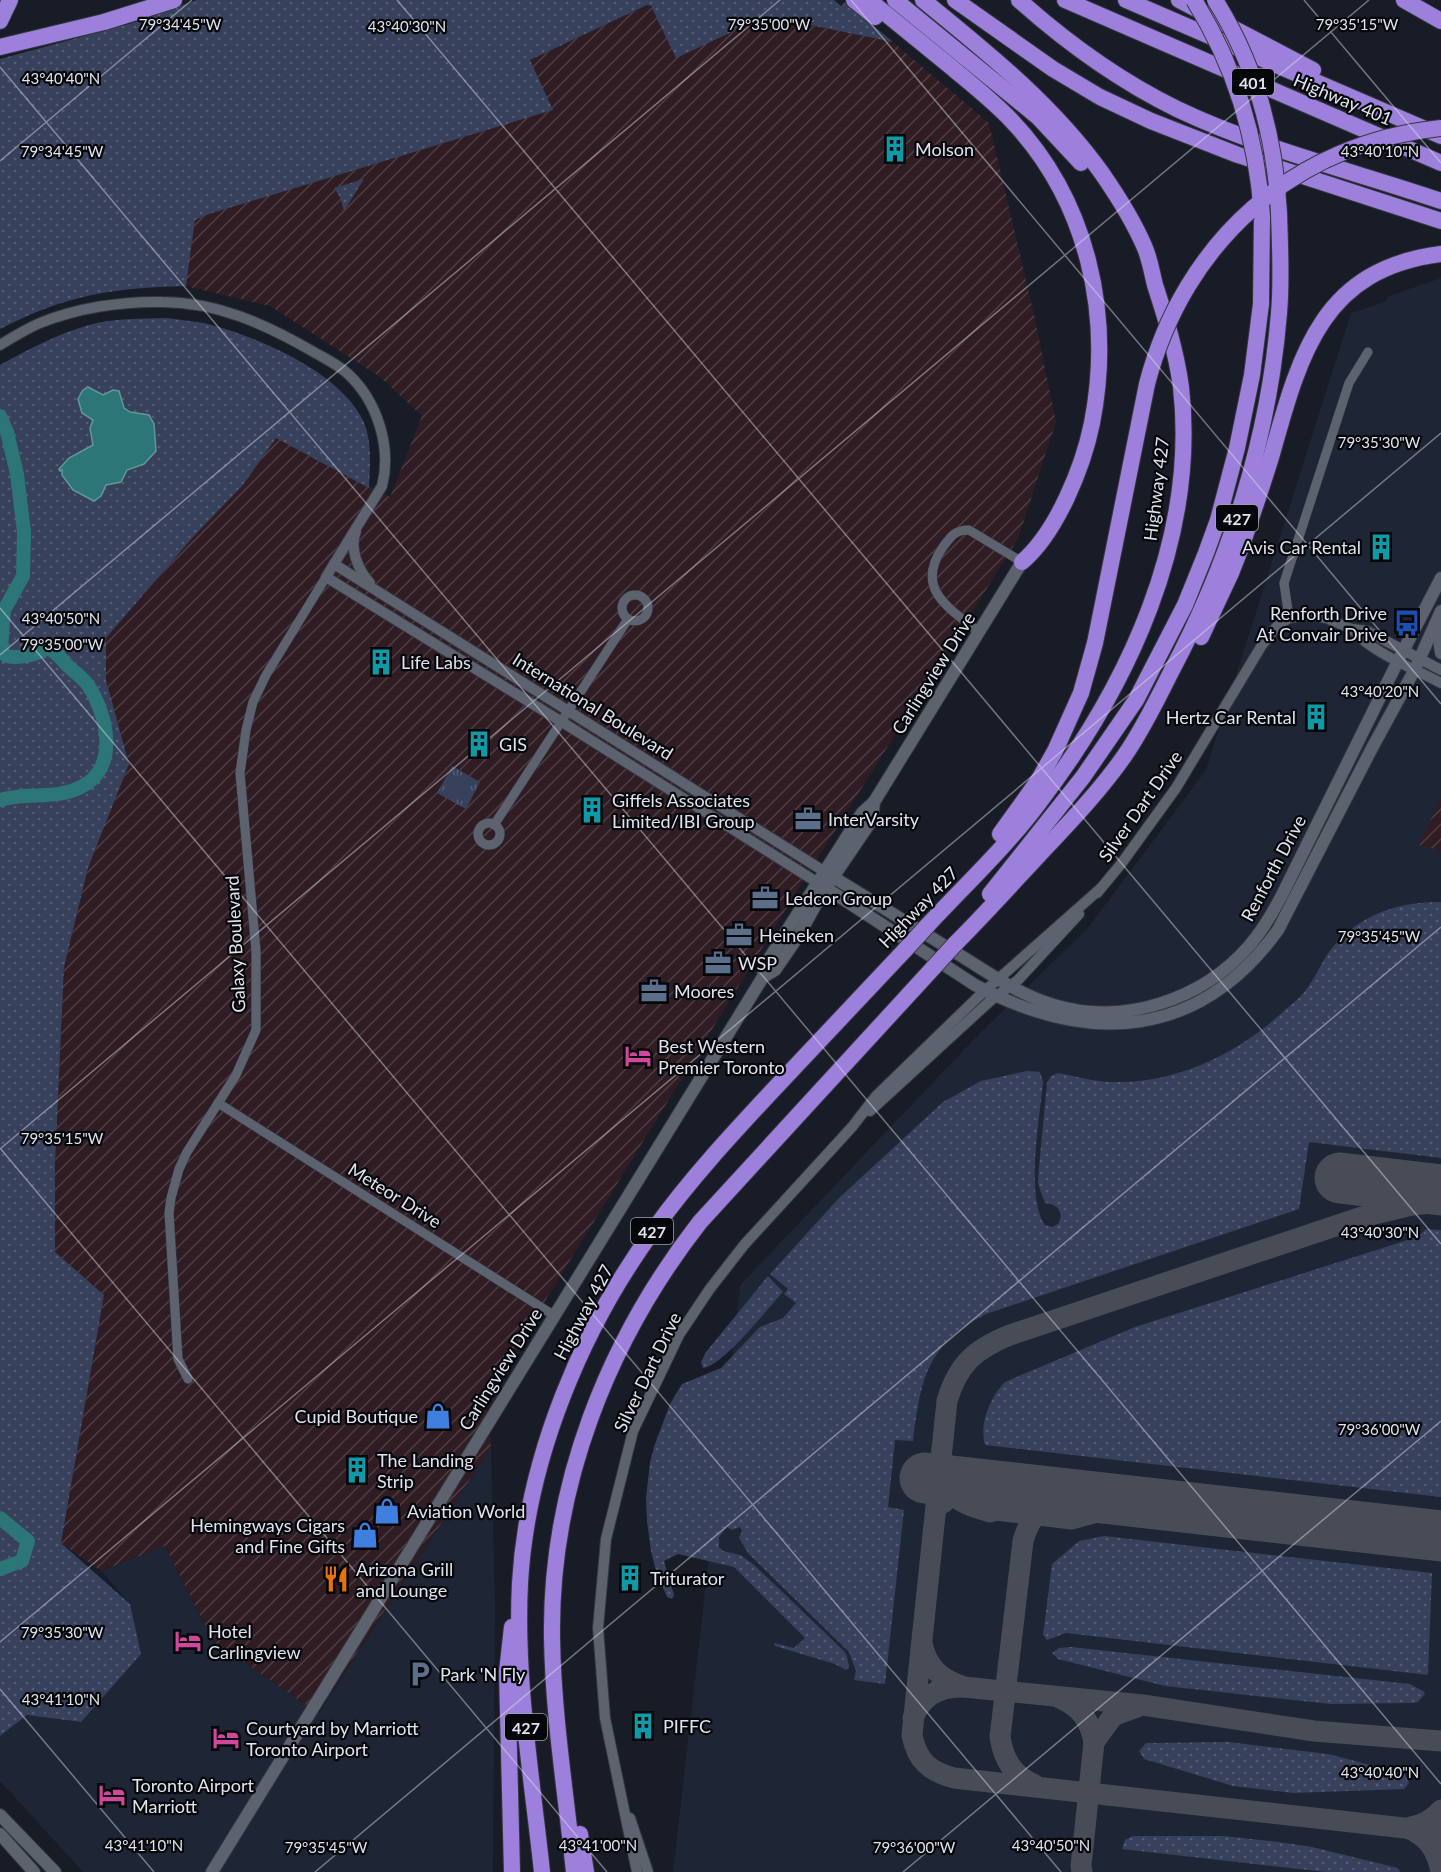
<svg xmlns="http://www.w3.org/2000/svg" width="1441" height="1872" font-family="Lato,sans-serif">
  <defs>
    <pattern id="industrial-furrows" width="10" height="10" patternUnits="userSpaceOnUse" patternTransform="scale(1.5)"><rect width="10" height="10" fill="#2f1d23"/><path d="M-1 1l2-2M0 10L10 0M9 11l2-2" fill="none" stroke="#4d3e43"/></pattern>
    <pattern id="grass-dots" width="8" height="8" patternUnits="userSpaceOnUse" patternTransform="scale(1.5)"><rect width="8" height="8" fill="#37415c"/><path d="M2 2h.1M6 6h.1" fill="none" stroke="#545c74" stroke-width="1.8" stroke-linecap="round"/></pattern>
    <pattern id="park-tufts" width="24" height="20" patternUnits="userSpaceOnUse" patternTransform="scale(1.5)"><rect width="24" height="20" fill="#37415c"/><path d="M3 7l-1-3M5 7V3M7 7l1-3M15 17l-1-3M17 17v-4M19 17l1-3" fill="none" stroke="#545c74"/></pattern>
  </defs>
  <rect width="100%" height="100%" fill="#171c27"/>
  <g fill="#1e2535">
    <path d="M 1441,278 L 1441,1872 L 673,1872 L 740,1285 L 979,1034 L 1087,929 L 1206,770 L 1351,313 L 1385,302 L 1389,296 Z"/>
    <path d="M 491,1447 L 495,1602 L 493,1872 L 83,1872 L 0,1781 L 0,1736 L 27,1715 L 81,1722 L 130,1604 L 101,1571 L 165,1546 L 213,1641 L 319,1713 Z"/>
  </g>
  <g fill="url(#industrial-furrows)">
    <path d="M 647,5 L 710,42 L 766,16 L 893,42 L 989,123 L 1033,310 L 1056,422 L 1018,539 L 799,888 L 486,1397 L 491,1447 L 318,1713 L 213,1641 L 165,1546 L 101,1571 L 61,1543 L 104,1296 L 55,1253 L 55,1164 L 64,967 L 88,868 L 129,764 L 106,680 L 106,638 L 193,537 L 243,485 L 276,437 L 390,497 L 422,416 L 380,377 L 270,306 L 186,286 L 195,220 L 209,214 L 552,110 L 530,60 Z"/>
    <path d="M 1441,798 L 1441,851 L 1419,845 Z"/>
  </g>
  <g fill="url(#grass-dots)">
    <path d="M 197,0 L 834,0 L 841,6 L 845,2 L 893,42 L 766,16 L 676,58 L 651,6 L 647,5 L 530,60 L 553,110 L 209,214 L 195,220 L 186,286 C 112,288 66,295 0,329 L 0,59 L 132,23 Z"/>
    <path d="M 364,179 L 344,211 L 340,197 L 334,188 Z"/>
    <path d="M 167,318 C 179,320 192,321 204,323 C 253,335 334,369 360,415 C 373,436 370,464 369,488 L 276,438 L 243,485 L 193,537 L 106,638 L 106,680 L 129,764 L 88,868 L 64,967 L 55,1164 L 55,1252 L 104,1295 L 61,1543 L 130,1604 L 141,1654 L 81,1722 L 27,1715 L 0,1736 L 0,365 C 29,349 57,334 89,325 C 114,318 141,319 167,318 Z"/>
    <path d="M 1441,902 L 1441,1158 L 1309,1142 L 1299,1209 L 986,1314 C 926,1345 921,1379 913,1441 L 895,1440 L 888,1507 L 904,1510 L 885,1684 L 854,1680 L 856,1671 L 849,1652 L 748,1553 L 739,1538 L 742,1531 L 740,1527 L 732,1530 L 727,1527 L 719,1537 L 719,1547 L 723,1551 L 740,1555 L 753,1564 L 844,1651 L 847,1656 L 849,1668 L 846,1670 L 835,1664 L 775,1646 L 774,1643 L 794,1648 L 805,1638 L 734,1567 L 678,1554 L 664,1561 L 674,1595 L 672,1599 L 667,1597 L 656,1571 L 651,1551 L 647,1521 L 646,1498 L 650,1462 L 655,1444 L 670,1404 L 682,1384 L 721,1368 L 760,1327 L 783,1318 L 796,1303 L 784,1294 L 788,1289 L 770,1274 L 839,1198 L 943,1102 L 981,1081 L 1027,1071 L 1040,1072 L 1043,1082 C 1040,1117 1025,1198 1045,1225 L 1052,1227 L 1058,1224 C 1065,1212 1057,1204 1045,1203 L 1038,1184 L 1039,1167 L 1047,1083 L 1051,1076 L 1058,1073 C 1076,1076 1095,1082 1112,1082 C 1177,1084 1239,1053 1285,1010 C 1292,1004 1300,998 1305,991 C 1313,981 1321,964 1329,952 C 1356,916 1397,901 1441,902 Z"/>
    <path d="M 1426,1229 L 1441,1230 L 1441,1497 L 985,1445 C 979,1424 990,1397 1005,1382 L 1135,1327 L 1417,1237 Z"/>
    <path d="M 768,1276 L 783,1292 C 767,1309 723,1366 703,1368 L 701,1362 L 706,1352 Z"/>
    <path d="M 1104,1536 L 1432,1573 L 1428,1675 L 1066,1633 L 1047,1640 L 1043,1635 L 1052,1564 L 1079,1541 Z"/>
    <path d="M 1071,1647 L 1410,1684 L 1423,1691 L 1425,1694 L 1418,1702 L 1413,1703 L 1330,1704 L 1165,1686 L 1058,1659 L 1052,1653 L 1059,1648 Z"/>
    <path d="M 1228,1742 L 1328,1754 L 1405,1774 L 1409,1783 L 1404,1789 L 1293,1793 L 1233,1786 L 1144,1759 L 1139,1751 L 1146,1743 Z"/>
    <path d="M 1133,1836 L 1223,1836 L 1279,1842 L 1312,1847 L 1398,1868 L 1400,1872 L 1326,1872 L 1122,1849 L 1125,1840 Z"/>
  </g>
  <path fill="url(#park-tufts)" d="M 452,766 L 480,782 L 466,809 L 437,793 Z"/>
  <path fill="#2c7677" stroke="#62979a" stroke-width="1.5" d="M 88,387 L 103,395 L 113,390 L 119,391 L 124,408 L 130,412 L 149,415 L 154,424 L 156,451 L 144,464 L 127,470 L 121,482 L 106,485 L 101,496 L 94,501 L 73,490 L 62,475 L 62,470 L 60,471 L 59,469 L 69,458 L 93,445 L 90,428 L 93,420 L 82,413 L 78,399 L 83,390 Z"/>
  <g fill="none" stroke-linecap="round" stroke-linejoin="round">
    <g stroke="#2c7677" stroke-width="14">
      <path d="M 0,416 L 7,432 L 17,474 L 24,532 L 23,576 L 4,610 L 1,649 L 6,656 C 21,659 34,656 48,648 C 57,652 61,659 68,666 C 74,672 83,678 88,685 C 107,714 120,768 81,787 C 56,800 26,792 0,800"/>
      <path d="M 0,1518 L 28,1541 L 22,1561 L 0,1569"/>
    </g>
    <g stroke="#484c56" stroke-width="21">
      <path d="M 1441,1202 L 1412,1205 L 1362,1217 L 1010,1335 C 975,1349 958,1364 947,1401 L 912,1735 C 917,1761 929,1771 954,1778 L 1441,1832"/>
      <path d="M 941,1466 C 947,1498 961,1504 991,1512"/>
      <path d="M 943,1503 L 957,1490 L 977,1483"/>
      <path d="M 978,1508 L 1072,1519 L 1137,1501"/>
      <path d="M 1439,1536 L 1441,1537"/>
      <path d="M 922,1643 C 927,1668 941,1679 964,1687 L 1143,1705 L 1314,1731 L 1441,1741"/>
      <path d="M 1060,1698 C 1081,1708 1090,1720 1094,1742"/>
      <path d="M 913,1718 C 922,1695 940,1686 964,1687"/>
      <path d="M 1035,1785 C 1013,1775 1004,1761 1000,1737 L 1023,1541 C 1033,1507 1049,1499 1084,1495"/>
      <path d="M 1411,1827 C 1424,1824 1432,1820 1441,1810"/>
      <path d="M 1410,1829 C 1429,1838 1437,1851 1441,1872"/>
      <path d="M 1082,1872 L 1081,1866 L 1094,1742 L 1113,1716 L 1137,1707"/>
    </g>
    <g stroke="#484c56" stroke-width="51">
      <path d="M 1340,1178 L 1441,1190"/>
      <path d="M 925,1478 L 1441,1536"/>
    </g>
    <g stroke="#34373f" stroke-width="10">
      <g id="minor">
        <circle cx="635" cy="608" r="13"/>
        <path d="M 1289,618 L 1284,583 L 1349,383 L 1368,352"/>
        <path d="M 979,632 C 949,608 914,589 943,547 C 951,536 955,530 969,530 L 1022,562"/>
        <circle cx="489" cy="834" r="11"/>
        <path d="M 494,825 L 628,619"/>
        <path d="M 218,1103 L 555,1316"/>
        <path d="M 188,1379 L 178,1359 L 169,1213 L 171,1198 L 179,1169 L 187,1152 L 236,1075 L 256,1030 L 256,951 L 240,773 L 246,730 L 253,702 L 266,675 L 326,577"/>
      </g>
    </g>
    <g stroke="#34373f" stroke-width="12">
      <g id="tertiary">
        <path d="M 0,345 C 13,337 26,329 40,323 C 77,308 122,301 162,302 C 217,302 265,324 312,351 C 324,358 337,364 347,373 C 377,400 392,447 382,486 L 326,577 L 562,722 L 823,886"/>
        <path d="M 356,531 C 349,548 358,570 370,583"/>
        <path d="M 334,564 L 830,875"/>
        <path d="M 1352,629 C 1372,653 1413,668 1441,683"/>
        <path d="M 1097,893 L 1121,864 L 1176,788 L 1262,645 L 1277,626 L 1289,618 L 1310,615 L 1326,618 L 1352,629 L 1367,631 L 1441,670"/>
        <path d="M 870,1111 L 990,1001 L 1018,980 L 1079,914"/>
        <path d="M 630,1818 L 648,1872"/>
        <path d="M 637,1872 L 605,1718 L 598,1628 L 606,1539 L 633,1431 L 679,1335 L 709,1290 L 744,1245 L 852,1127 L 876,1096 L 978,997 L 1100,889"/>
      </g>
    </g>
    <g stroke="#34373f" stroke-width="14">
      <g id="secondary">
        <path d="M 1437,625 L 1441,653"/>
        <path d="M 833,877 C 875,903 916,928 958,954 C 989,973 1019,995 1054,1005 C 1123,1026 1202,1000 1249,946 C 1262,931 1272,914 1281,897 L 1398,661 L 1441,578"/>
        <path d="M 826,888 L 975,985 C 1089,1046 1199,1039 1278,930 L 1371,750 L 1415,669 L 1441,611"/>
        <path d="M 763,977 L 775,970 L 799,935 L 821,895 L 872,820 L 874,802"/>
        <path d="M 0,1815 L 55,1872"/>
        <path d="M 0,1834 L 34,1872"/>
        <path d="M 212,1872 L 763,977 L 765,965 L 862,813 L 874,802 L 1022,562"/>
      </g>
    </g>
    <g stroke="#34373f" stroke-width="18">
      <g id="motorway">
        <path d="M 854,0 L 875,17"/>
        <path d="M 869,0 C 896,22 923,44 950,66 C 970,83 992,100 1011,120 C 1088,201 1113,315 1092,423 C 1083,467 1057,532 1022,562"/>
        <path d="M 895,0 L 1038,117 L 1081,163"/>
        <path d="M 923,0 C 988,53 1052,104 1101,172 C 1117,195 1134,222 1145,248 C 1150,260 1152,273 1155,285 C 1166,319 1176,351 1181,387 C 1198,538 1128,687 1038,804 C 1005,848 964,886 927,926"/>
        <path d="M 955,0 L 1053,69 L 1100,97 L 1151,121 L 1238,155 L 1441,221"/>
        <path d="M 1019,0 C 1067,43 1118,80 1177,109 C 1261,149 1353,171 1441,201"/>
        <path d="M 1065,0 L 1441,163"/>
        <path d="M 1126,0 L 1441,136"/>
        <path d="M 1179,0 L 1313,70"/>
        <path d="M 1404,0 L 1441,21"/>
        <path d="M 0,21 L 10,0"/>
        <path d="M 0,47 L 104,22 L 174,0"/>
        <path d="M 1201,637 L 1231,573 L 1242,545 C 1252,515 1263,484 1272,454 C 1300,354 1322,269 1441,254"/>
        <path d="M 1000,834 L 1038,781 L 1055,751 L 1081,693 L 1095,643 L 1147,384"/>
        <path d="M 990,894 L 1083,777 L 1136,700 L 1185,605 L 1206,553 L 1218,520 L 1237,448 L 1252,375 L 1261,304 L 1262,216"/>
        <path d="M 955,944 C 984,915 1011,885 1039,855 C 1069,823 1100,791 1125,755 C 1143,729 1157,700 1171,672 C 1230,561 1269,438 1279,313 C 1282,280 1280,247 1279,213"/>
        <path d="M 580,1834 L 586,1872"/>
        <path d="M 512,1872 L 507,1672 L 512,1627"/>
        <path d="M 542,1872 C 532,1777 515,1680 520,1583 C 527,1459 582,1327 655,1228 C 691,1178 733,1133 775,1088 C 818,1042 862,996 905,950"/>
        <path d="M 574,1872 C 566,1794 553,1715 552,1637 C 550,1486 608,1340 700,1222 L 934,967"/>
      </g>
    </g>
    <use href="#minor" stroke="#5d626f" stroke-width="9"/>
    <use href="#tertiary" stroke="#5d626f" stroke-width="10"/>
    <use href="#secondary" stroke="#5d626f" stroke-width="12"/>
    <use href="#motorway" stroke="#9c80db" stroke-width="16"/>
    <g stroke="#34373f" stroke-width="18" stroke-linecap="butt">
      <g id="motorway-bridge">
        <path d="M 1194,0 C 1235,66 1257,138 1262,216"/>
        <path d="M 1215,0 C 1256,65 1275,137 1279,213"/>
        <path d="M 1147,384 C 1184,242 1294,143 1441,128"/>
        <path d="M 905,950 L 927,926"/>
        <path d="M 934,967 L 955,944"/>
      </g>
    </g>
    <use href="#motorway-bridge" stroke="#9c80db" stroke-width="16"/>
  </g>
  <path fill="none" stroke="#e0e3eb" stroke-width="1.5" stroke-opacity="0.45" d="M 397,0 L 1441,1244M 851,0 L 1441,704M 1304,0 L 1441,163M 0,67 L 1441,1784M 0,161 L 192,0M 0,608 L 1061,1872M 0,655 L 780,0M 0,1148 L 607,1872M 0,1149 L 1369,0M 0,1642 L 1441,433M 0,1689 L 154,1872M 315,1872 L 1441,927M 903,1872 L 1441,1421"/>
  <defs>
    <g id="building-bare" transform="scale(2.07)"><path d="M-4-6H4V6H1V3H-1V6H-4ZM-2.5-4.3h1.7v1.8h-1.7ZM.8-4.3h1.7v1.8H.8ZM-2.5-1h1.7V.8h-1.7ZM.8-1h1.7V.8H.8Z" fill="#0f9aa8" stroke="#05070b" stroke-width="2.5" paint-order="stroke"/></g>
    <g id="bus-bare" transform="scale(2.07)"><path d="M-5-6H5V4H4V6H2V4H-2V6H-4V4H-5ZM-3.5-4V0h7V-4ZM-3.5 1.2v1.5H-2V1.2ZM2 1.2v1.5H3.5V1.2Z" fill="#1a4fb4" stroke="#05070b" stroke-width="2.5" paint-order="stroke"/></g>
    <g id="office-bare" transform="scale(2.07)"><path d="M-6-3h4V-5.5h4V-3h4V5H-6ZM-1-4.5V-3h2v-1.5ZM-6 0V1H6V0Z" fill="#5c6f8a" stroke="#05070b" stroke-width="2.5" paint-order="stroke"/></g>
    <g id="hotel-bare" transform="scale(2.07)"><path d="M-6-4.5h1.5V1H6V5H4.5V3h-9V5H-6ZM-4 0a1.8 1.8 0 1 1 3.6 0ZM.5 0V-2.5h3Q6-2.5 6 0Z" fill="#d1479c" stroke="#05070b" stroke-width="2.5" paint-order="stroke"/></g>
    <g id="shop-bare" transform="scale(2.07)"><path d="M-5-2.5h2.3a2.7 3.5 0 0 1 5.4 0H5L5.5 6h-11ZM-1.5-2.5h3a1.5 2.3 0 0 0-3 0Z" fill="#3f7fe0" stroke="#05070b" stroke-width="2.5" paint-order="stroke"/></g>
    <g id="restaurant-bare" transform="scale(2.07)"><path d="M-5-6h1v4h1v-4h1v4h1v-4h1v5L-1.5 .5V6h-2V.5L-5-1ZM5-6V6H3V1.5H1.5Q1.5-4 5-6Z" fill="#e8710a" stroke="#05070b" stroke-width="2.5" paint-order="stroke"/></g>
    <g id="parking-bare" transform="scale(2.07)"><path d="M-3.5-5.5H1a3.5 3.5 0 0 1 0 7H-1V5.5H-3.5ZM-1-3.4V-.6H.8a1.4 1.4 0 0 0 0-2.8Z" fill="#5c6f8a" stroke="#05070b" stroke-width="2.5" paint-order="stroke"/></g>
  </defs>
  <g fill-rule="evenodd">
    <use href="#building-bare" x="895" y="149"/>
    <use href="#building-bare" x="1381" y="547"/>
    <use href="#bus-bare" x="1407" y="623"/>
    <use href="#building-bare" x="381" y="662"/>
    <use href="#building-bare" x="1316" y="717"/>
    <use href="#building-bare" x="479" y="744"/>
    <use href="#building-bare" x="592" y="810"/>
    <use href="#office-bare" x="808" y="819"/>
    <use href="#office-bare" x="765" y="898"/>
    <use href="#office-bare" x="739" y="935"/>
    <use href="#office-bare" x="718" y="963"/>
    <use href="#office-bare" x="654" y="991"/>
    <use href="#hotel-bare" x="638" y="1056"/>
    <use href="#shop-bare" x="438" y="1416"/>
    <use href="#building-bare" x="357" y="1470"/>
    <use href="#shop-bare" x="387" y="1511"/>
    <use href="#shop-bare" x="365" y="1535"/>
    <use href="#building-bare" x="630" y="1578"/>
    <use href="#restaurant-bare" x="336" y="1579"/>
    <use href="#hotel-bare" x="188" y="1641"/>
    <use href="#parking-bare" x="420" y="1674"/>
    <use href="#building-bare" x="643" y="1726"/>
    <use href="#hotel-bare" x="226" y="1738"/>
    <use href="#hotel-bare" x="112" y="1795"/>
  </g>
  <g text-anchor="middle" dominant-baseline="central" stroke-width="4.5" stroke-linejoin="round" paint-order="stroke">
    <g fill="#05070b" stroke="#9ea1a8" stroke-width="1.5">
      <rect x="1232" y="69" width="42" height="26" rx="4.5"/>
      <rect x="1216" y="505" width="42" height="26" rx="4.5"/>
      <rect x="631" y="1218" width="42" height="26" rx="4.5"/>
      <rect x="505" y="1714" width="42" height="26" rx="4.5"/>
    </g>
    <g font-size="16" font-weight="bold" fill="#e0e3eb">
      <text x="1253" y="82">401</text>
      <text x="1237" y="518">427</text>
      <text x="652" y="1231">427</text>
      <text x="526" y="1727">427</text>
    </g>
    <g font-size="18" fill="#e0e3eb" stroke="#05070b">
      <text transform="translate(1343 99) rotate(23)">Highway 401</text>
      <text transform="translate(1156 489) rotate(-83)">Highway 427</text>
      <text transform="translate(933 673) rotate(-58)">Carlingview Drive</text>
      <text transform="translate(593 706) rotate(32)">International Boulevard</text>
      <text transform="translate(1140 806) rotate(-55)">Silver Dart Drive</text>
      <text transform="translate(1273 868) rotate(-62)">Renforth Drive</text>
      <text transform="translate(918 907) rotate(-46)">Highway 427</text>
      <text transform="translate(235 944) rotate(-93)">Galaxy Boulevard</text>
      <text transform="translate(395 1195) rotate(32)">Meteor Drive</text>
      <text transform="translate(583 1312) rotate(-62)">Highway 427</text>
      <text transform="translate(500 1369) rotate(-58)">Carlingview Drive</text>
      <text transform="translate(647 1372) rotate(-64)">Silver Dart Drive</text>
    </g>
    <g font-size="18" fill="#e0e3eb" stroke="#05070b" text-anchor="start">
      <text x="915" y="149">Molson</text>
      <text x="1361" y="547" text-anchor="end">Avis Car Rental</text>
      <text x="1387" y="613" text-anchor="end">Renforth Drive<tspan x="1387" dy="21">At Convair Drive</tspan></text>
      <text x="401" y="662">Life Labs</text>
      <text x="1296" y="717" text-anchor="end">Hertz Car Rental</text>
      <text x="499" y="744">GIS</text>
      <text x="612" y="800">Giffels Associates<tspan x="612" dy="21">Limited/IBI Group</tspan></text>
      <text x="828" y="819">InterVarsity</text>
      <text x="785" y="898">Ledcor Group</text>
      <text x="759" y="935">Heineken</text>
      <text x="738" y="963">WSP</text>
      <text x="674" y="991">Moores</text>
      <text x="658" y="1046">Best Western<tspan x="658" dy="21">Premier Toronto</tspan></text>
      <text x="418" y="1416" text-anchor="end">Cupid Boutique</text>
      <text x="377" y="1460">The Landing<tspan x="377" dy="21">Strip</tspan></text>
      <text x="407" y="1511">Aviation World</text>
      <text x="345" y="1525" text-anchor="end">Hemingways Cigars<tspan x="345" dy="21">and Fine Gifts</tspan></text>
      <text x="356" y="1569">Arizona Grill<tspan x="356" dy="21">and Lounge</tspan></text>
      <text x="650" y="1578">Triturator</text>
      <text x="208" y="1631">Hotel<tspan x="208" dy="21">Carlingview</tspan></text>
      <text x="440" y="1674">Park 'N Fly</text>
      <text x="663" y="1726">PIFFC</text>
      <text x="246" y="1728">Courtyard by Marriott<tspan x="246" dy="21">Toronto Airport</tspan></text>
      <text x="132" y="1785">Toronto Airport<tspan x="132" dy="21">Marriott</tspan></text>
    </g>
  </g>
  <g font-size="15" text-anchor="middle" fill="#e0e3eb" stroke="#05070b" stroke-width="4.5" stroke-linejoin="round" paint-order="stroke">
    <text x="1357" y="30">79°35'15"W</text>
    <text x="180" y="30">79°34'45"W</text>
    <text x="769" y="30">79°35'00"W</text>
    <text x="407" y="32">43°40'30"N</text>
    <text x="61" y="84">43°40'40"N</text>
    <text x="62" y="157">79°34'45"W</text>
    <text x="1380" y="157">43°40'10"N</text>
    <text x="1379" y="448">79°35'30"W</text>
    <text x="61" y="624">43°40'50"N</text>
    <text x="62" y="650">79°35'00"W</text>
    <text x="1380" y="697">43°40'20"N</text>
    <text x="1379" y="942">79°35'45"W</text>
    <text x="62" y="1144">79°35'15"W</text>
    <text x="1380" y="1238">43°40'30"N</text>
    <text x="1379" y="1435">79°36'00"W</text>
    <text x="62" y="1638">79°35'30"W</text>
    <text x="61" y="1705">43°41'10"N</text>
    <text x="1380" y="1778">43°40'40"N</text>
    <text x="144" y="1851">43°41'10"N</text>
    <text x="598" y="1851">43°41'00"N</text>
    <text x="1051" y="1851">43°40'50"N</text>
    <text x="326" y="1853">79°35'45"W</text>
    <text x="914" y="1853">79°36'00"W</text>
  </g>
</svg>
